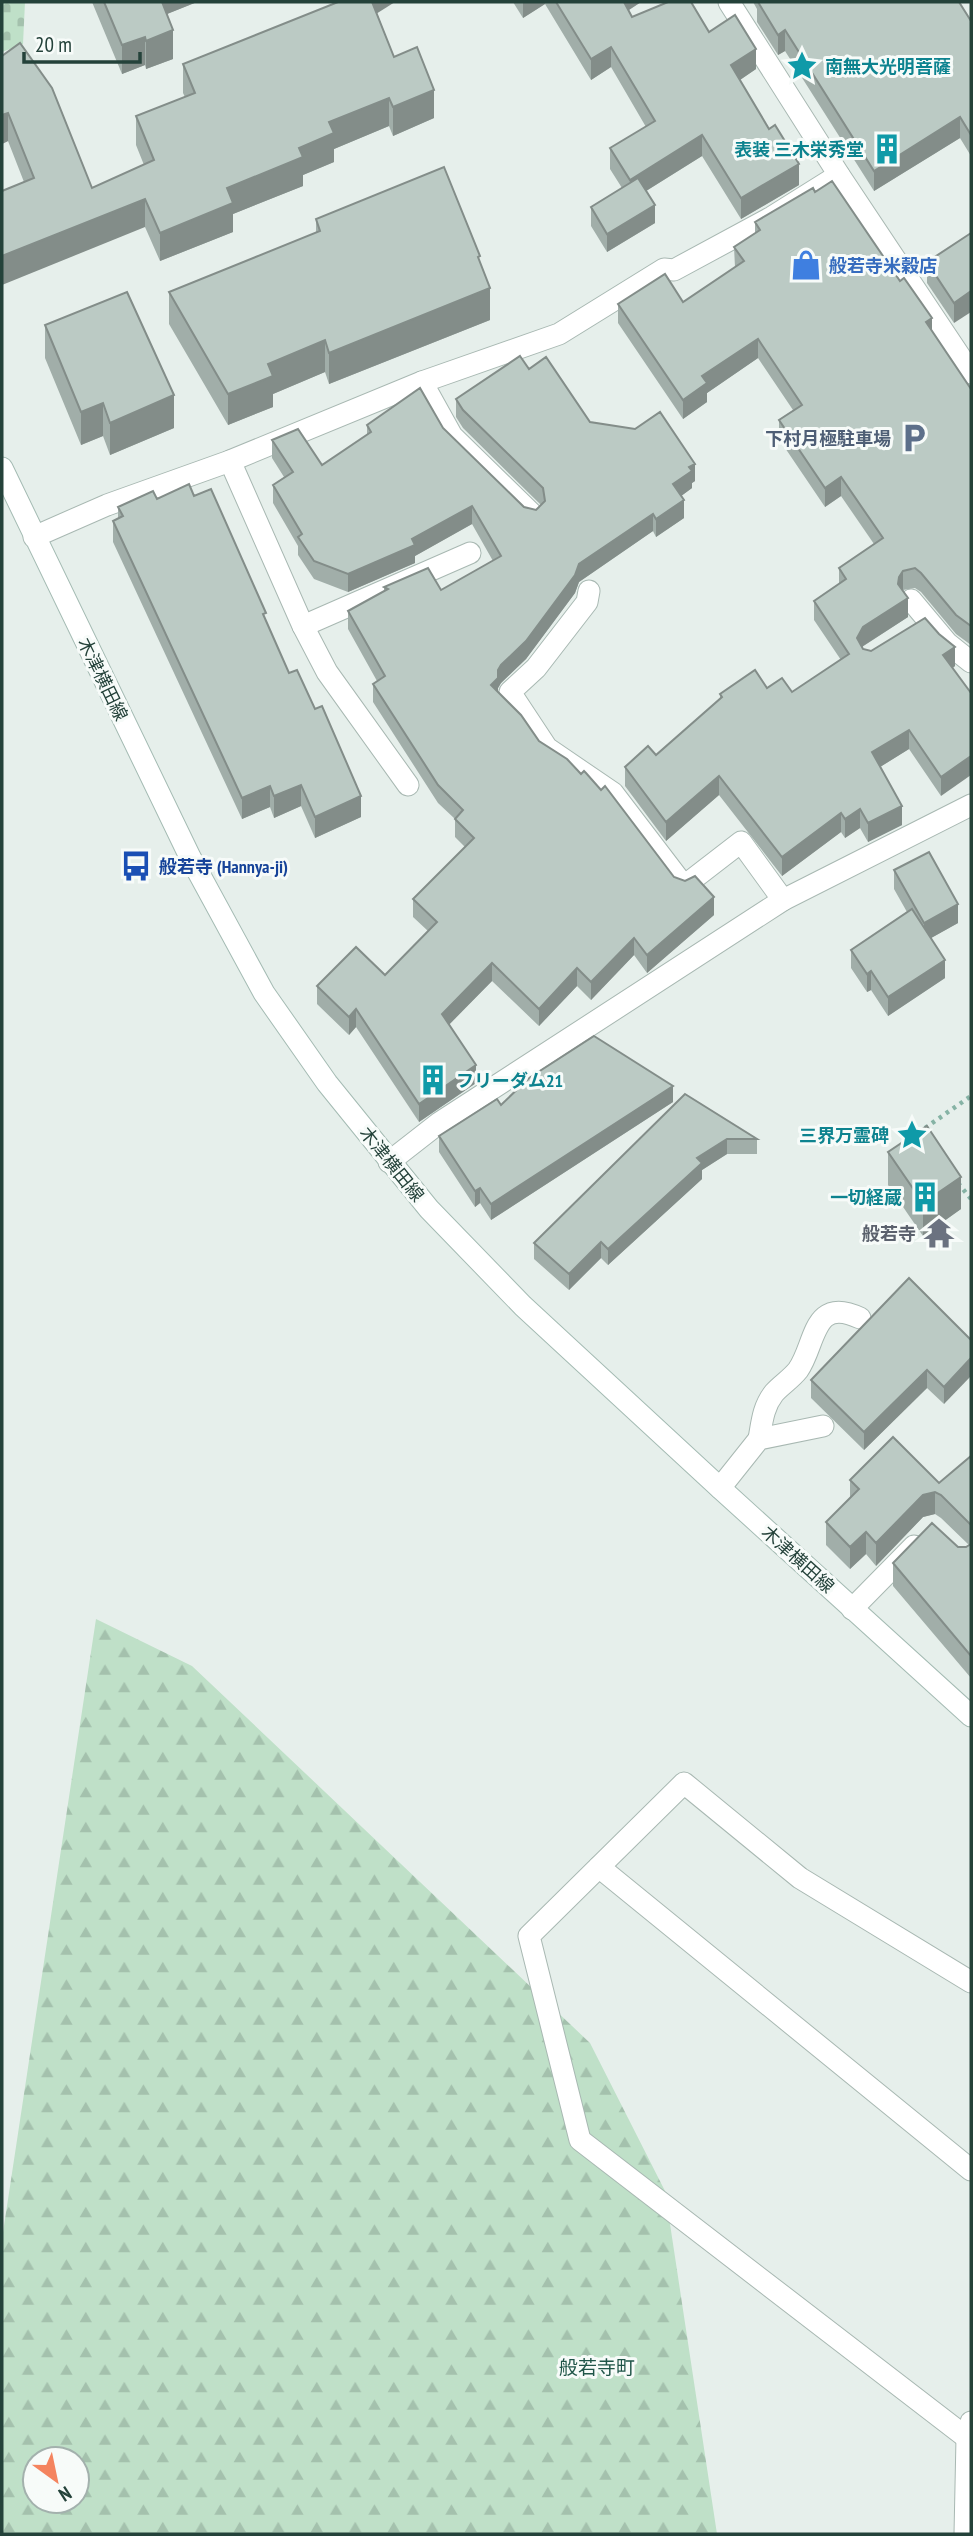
<svg xmlns="http://www.w3.org/2000/svg" width="973" height="2536" font-family="'PT Sans Narrow','Noto Sans JP',sans-serif">
  <defs>
    <pattern id="forest-firs" width="22" height="20" patternUnits="userSpaceOnUse" patternTransform="scale(1.75)"><rect width="22" height="20" fill="#bfe0c8"/><path d="M5 1l3.5 6h-7zM16 11l3.5 6h-7z" fill="#a4c1ad"/></pattern>
    <pattern id="cemetery-stones" width="16" height="16" patternUnits="userSpaceOnUse" patternTransform="scale(1.75)"><rect width="16" height="16" fill="#bfe0c8"/><path d="M2 7V4a2 2 0 0 1 4 0v3zM10 15v-3a2 2 0 0 1 4 0v3z" fill="#a4c1ad"/></pattern>
  </defs>
  <rect width="100%" height="100%" fill="#e6efeb"/>
  <path fill="url(#forest-firs)" fill-rule="evenodd" d="M 96,1619 L 192,1666 L 590,2043 L 665,2191 L 717,2534 L 2,2534 L 2,2239 ZM 35,2459 L 77,2459 L 77,2501 L 35,2501 Z"/>
  <path fill="url(#cemetery-stones)" d="M 2,2 L 25,2 L 23,44 L 2,52 Z"/>
  <g fill="none" stroke-linecap="round" stroke-linejoin="round">
    <g stroke="#a8b8b2" stroke-width="23">
      <g id="lane">
        <path d="M 422,382 L 452,436 L 533,515"/>
        <path d="M 589,591 L 587,602 L 536,668 L 510,692 L 547,748 L 613,793 L 684,886 L 741,842 L 783,900"/>
        <path d="M 911,600 L 947,643 L 971,662"/>
        <path d="M 759,1439 C 762,1422 763,1407 774,1393 C 781,1385 791,1379 798,1370 C 816,1345 812,1295 860,1318"/>
      </g>
    </g>
    <g stroke="#a8b8b2" stroke-width="23">
      <g id="street">
        <path d="M 729,2 L 839,175 L 971,373"/>
        <path d="M 230,461 L 303,626 L 327,672 L 408,785"/>
        <path d="M 34,537 L 107,505 L 230,461 L 422,382 L 559,334 L 664,269 L 674,270 L 772,217 L 839,175"/>
        <path d="M 303,626 L 470,553"/>
        <path d="M 389,1162 L 439,1123 L 783,900 L 971,805"/>
        <path d="M 720,1488 L 759,1439 L 823,1426"/>
        <path d="M 852,1609 L 914,1546"/>
        <path d="M 599,1867 L 971,2170"/>
        <path d="M 967,2438 L 580,2140 L 529,1936 L 684,1783 L 800,1878 L 971,1982"/>
        <path d="M 965,2534 L 967,2438 L 971,2422"/>
      </g>
    </g>
    <g stroke="#a4bbb3" stroke-width="23">
      <path id="secondary" d="M 2,468 L 190,857 L 264,993 L 327,1083 L 429,1209 L 523,1306 L 720,1488 L 971,1716"/>
    </g>
    <g stroke="#86b3a5" stroke-width="4.5" stroke-dasharray="3.5 5" stroke-linecap="butt">
      <path d="M 925,1128 L 971,1096"/>
      <path d="M 958,1183 L 971,1199"/>
    </g>
    <use href="#lane" stroke="#fff" stroke-width="21"/>
    <use href="#street" stroke="#fff" stroke-width="21"/>
    <use href="#secondary" stroke="#fff" stroke-width="21"/>
  </g>
  <g fill="#a1aea9">
    <path d="M 92,2 L 197,2 L 167,14 L 173,59 L 146,69 L 145,65 L 122,74 Z"/>
    <path d="M 513,2 L 641,2 L 629,10 L 632,17 L 709,32 L 756,69 L 740,80 L 799,185 L 741,219 L 702,156 L 646,191 L 655,223 L 607,252 L 591,226 L 591,207 L 622,188 L 610,169 L 610,148 L 646,127 L 611,67 L 591,80 L 545,4 L 523,18 Z"/>
    <path d="M 753,2 L 959,2 L 971,21 L 971,156 L 960,138 L 874,191 L 785,51 L 778,55 L 757,22 L 757,9 Z"/>
    <path d="M 377,13 L 394,57 L 434,118 L 393,136 L 389,126 L 334,149 L 334,162 L 303,175 L 303,186 L 233,214 L 233,232 L 160,261 L 145,227 L 24,182 L 8,141 L 2,144 L 2,56 L 92,188 L 144,165 L 136,145 L 136,116 L 185,97 L 183,93 L 183,64 Z"/>
    <path d="M 815,192 L 932,331 L 971,389 L 971,645 L 956,634 L 921,592 L 915,588 L 903,590 L 908,617 L 862,647 L 863,649 L 955,666 L 953,668 L 941,796 L 909,749 L 880,767 L 902,825 L 868,842 L 860,828 L 845,838 L 841,832 L 782,876 L 719,795 L 666,841 L 625,786 L 625,767 L 656,755 L 720,699 L 720,694 L 767,688 L 792,692 L 841,660 L 814,620 L 814,601 L 839,584 L 839,568 L 874,544 L 841,496 L 825,507 L 779,439 L 779,420 L 793,410 L 758,358 L 707,393 L 707,402 L 683,419 L 618,323 L 618,304 L 683,302 L 735,267 L 734,247 L 755,233 L 755,222 Z"/>
    <path d="M 316,219 L 480,262 L 490,320 L 329,384 L 325,372 L 273,394 L 273,407 L 228,425 L 169,324 L 169,292 L 316,233 Z"/>
    <path d="M 971,233 L 954,323 L 927,283 L 927,262 Z"/>
    <path d="M 45,325 L 174,428 L 110,455 L 103,436 L 81,445 L 45,358 Z"/>
    <path d="M 529,369 L 590,422 L 695,481 L 692,483 L 692,488 L 681,496 L 684,518 L 656,537 L 653,531 L 579,582 L 575,593 L 526,659 L 501,683 L 498,688 L 498,692 L 539,741 L 674,877 L 714,915 L 647,973 L 634,955 L 591,1000 L 577,986 L 539,1026 L 492,981 L 449,1024 L 476,1083 L 419,1122 L 356,1027 L 349,1035 L 317,1004 L 317,986 L 385,975 L 428,931 L 413,917 L 413,899 L 465,847 L 455,837 L 455,819 L 438,803 L 373,702 L 373,684 L 377,681 L 348,629 L 348,611 L 384,591 L 384,587 L 441,590 L 493,561 L 472,524 L 415,556 L 415,563 L 348,592 L 314,579 L 298,555 L 298,546 L 273,503 L 273,485 L 284,477 L 272,458 L 272,440 L 322,465 L 367,435 L 367,425 L 443,428 L 524,507 L 536,510 L 541,505 L 463,428 L 456,417 L 456,399 Z"/>
    <path d="M 194,496 L 266,621 L 289,673 L 361,817 L 315,838 L 301,806 L 274,818 L 270,807 L 242,819 L 113,542 L 113,521 L 118,518 L 118,507 L 157,499 Z"/>
    <path d="M 894,870 L 958,923 L 931,938 L 945,978 L 888,1016 L 871,990 L 867,992 L 851,968 L 851,950 L 907,912 L 894,889 Z"/>
    <path d="M 685,1094 L 757,1139 L 757,1154 L 727,1154 L 702,1170 L 702,1179 L 608,1265 L 601,1258 L 569,1290 L 534,1259 L 534,1243 Z"/>
    <path d="M 673,1102 L 491,1220 L 480,1203 L 475,1207 L 439,1152 L 439,1136 L 501,1105 Z"/>
    <path d="M 888,1152 L 961,1209 L 923,1236 L 888,1185 Z"/>
    <path d="M 971,1340 L 944,1404 L 927,1388 L 864,1450 L 811,1398 L 811,1380 Z"/>
    <path d="M 971,1456 L 971,1678 L 893,1586 L 893,1563 L 958,1547 L 966,1547 L 969,1545 L 941,1518 L 935,1514 L 923,1517 L 876,1566 L 866,1554 L 850,1569 L 826,1545 L 826,1522 L 850,1498 L 850,1480 L 939,1483 Z"/>
  </g>
  <g fill="#838d89">
    <path d="M 157,2 L 197,2 L 157,18 Z"/>
    <path d="M 368,2 L 395,2 L 368,19 Z"/>
    <path d="M 523,2 L 545,2 L 545,4 L 523,18 Z"/>
    <path d="M 621,2 L 641,2 L 621,15 Z"/>
    <path d="M 173,30 L 173,59 L 146,69 L 146,41 Z"/>
    <path d="M 785,30 L 785,51 L 778,55 L 778,35 Z"/>
    <path d="M 145,37 L 145,65 L 122,74 L 122,45 Z"/>
    <path d="M 611,47 L 611,67 L 591,80 L 591,59 Z"/>
    <path d="M 756,49 L 756,69 L 731,86 L 731,65 Z"/>
    <path d="M 434,90 L 434,118 L 393,136 L 393,107 Z"/>
    <path d="M 389,98 L 389,126 L 334,149 L 334,162 L 303,175 L 303,186 L 233,214 L 233,232 L 160,261 L 160,233 L 227,188 L 329,122 Z"/>
    <path d="M 8,113 L 8,141 L 2,144 L 2,115 Z"/>
    <path d="M 960,117 L 960,138 L 874,191 L 874,171 Z"/>
    <path d="M 702,135 L 702,156 L 630,201 L 630,180 Z"/>
    <path d="M 799,164 L 799,185 L 741,219 L 741,198 Z"/>
    <path d="M 145,199 L 145,227 L 2,285 L 2,256 Z"/>
    <path d="M 655,205 L 655,223 L 607,252 L 607,234 Z"/>
    <path d="M 490,288 L 490,320 L 329,384 L 329,353 Z"/>
    <path d="M 971,291 L 971,312 L 954,323 L 954,303 Z"/>
    <path d="M 932,318 L 932,337 L 926,322 Z"/>
    <path d="M 758,339 L 758,358 L 707,393 L 707,402 L 683,419 L 683,400 L 702,376 Z"/>
    <path d="M 325,340 L 325,372 L 273,394 L 273,407 L 228,425 L 228,394 L 268,364 Z"/>
    <path d="M 174,395 L 174,428 L 110,455 L 110,423 Z"/>
    <path d="M 103,403 L 103,436 L 81,445 L 81,412 Z"/>
    <path d="M 695,464 L 695,481 L 692,483 L 692,488 L 673,502 L 673,484 L 689,467 Z"/>
    <path d="M 841,477 L 841,496 L 825,507 L 825,488 Z"/>
    <path d="M 684,500 L 684,518 L 656,537 L 656,519 Z"/>
    <path d="M 472,506 L 472,524 L 415,556 L 415,563 L 348,592 L 348,574 Z"/>
    <path d="M 653,514 L 653,531 L 579,582 L 575,593 L 526,659 L 501,683 L 498,688 L 498,696 L 491,685 L 501,665 L 579,564 Z"/>
    <path d="M 903,571 L 903,590 L 899,596 L 899,577 Z"/>
    <path d="M 908,598 L 908,617 L 863,646 L 857,657 L 857,638 L 863,627 Z"/>
    <path d="M 955,647 L 955,666 L 943,674 L 943,655 Z"/>
    <path d="M 909,730 L 909,749 L 872,772 L 872,752 Z"/>
    <path d="M 971,756 L 971,775 L 941,796 L 941,777 Z"/>
    <path d="M 719,776 L 719,795 L 666,841 L 666,822 Z"/>
    <path d="M 301,785 L 301,806 L 274,818 L 274,796 Z"/>
    <path d="M 270,786 L 270,807 L 242,819 L 242,798 Z"/>
    <path d="M 361,796 L 361,817 L 315,838 L 315,817 Z"/>
    <path d="M 902,806 L 902,825 L 868,842 L 868,823 Z"/>
    <path d="M 860,809 L 860,828 L 845,838 L 845,819 Z"/>
    <path d="M 841,813 L 841,832 L 782,876 L 782,857 Z"/>
    <path d="M 714,897 L 714,915 L 647,973 L 647,955 Z"/>
    <path d="M 958,904 L 958,923 L 924,942 L 924,923 Z"/>
    <path d="M 634,938 L 634,955 L 591,1000 L 591,982 Z"/>
    <path d="M 945,960 L 945,978 L 888,1016 L 888,997 Z"/>
    <path d="M 492,963 L 492,981 L 442,1032 L 442,1014 Z"/>
    <path d="M 577,968 L 577,986 L 539,1026 L 539,1009 Z"/>
    <path d="M 871,971 L 871,990 L 867,992 L 867,974 Z"/>
    <path d="M 356,1009 L 356,1027 L 349,1035 L 349,1017 Z"/>
    <path d="M 476,1065 L 476,1083 L 419,1122 L 419,1104 Z"/>
    <path d="M 673,1086 L 673,1102 L 491,1220 L 491,1204 Z"/>
    <path d="M 727,1139 L 727,1154 L 702,1170 L 702,1179 L 608,1265 L 608,1249 L 697,1158 Z"/>
    <path d="M 961,1177 L 961,1209 L 923,1236 L 923,1203 Z"/>
    <path d="M 480,1188 L 480,1203 L 475,1207 L 475,1191 Z"/>
    <path d="M 601,1242 L 601,1258 L 569,1290 L 569,1274 Z"/>
    <path d="M 971,1358 L 971,1376 L 944,1404 L 944,1387 Z"/>
    <path d="M 927,1370 L 927,1388 L 864,1450 L 864,1432 Z"/>
    <path d="M 935,1492 L 935,1514 L 923,1517 L 876,1566 L 876,1543 L 923,1495 Z"/>
    <path d="M 866,1532 L 866,1554 L 850,1569 L 850,1547 Z"/>
  </g>
  <g fill="#bbcac4" stroke="#838d89" stroke-width="2">
    <path d="M 104,2 L 162,2 L 173,30 L 146,41 L 145,37 L 122,45 Z"/>
    <path d="M 338,2 L 372,2 L 394,57 L 417,47 L 434,90 L 393,107 L 389,98 L 329,122 L 334,133 L 299,148 L 303,157 L 227,188 L 233,203 L 160,233 L 145,199 L 2,256 L 2,191 L 34,178 L 8,113 L 2,115 L 2,56 L 20,43 L 52,88 L 92,188 L 154,160 L 136,116 L 195,93 L 183,64 Z"/>
    <path d="M 556,2 L 624,2 L 632,17 L 668,2 L 691,2 L 709,32 L 735,15 L 756,49 L 731,65 L 769,129 L 775,125 L 799,164 L 741,198 L 702,135 L 630,180 L 610,148 L 655,121 L 611,47 L 591,59 Z"/>
    <path d="M 758,2 L 959,2 L 971,21 L 971,135 L 960,117 L 874,171 L 785,30 L 778,35 Z"/>
    <path d="M 444,167 L 480,256 L 478,257 L 490,288 L 329,353 L 325,340 L 268,364 L 273,376 L 228,394 L 169,292 L 320,231 L 316,219 Z"/>
    <path d="M 638,178 L 655,205 L 607,234 L 591,207 Z"/>
    <path d="M 832,181 L 900,281 L 904,278 L 932,318 L 926,322 L 971,389 L 971,626 L 956,615 L 921,573 L 915,568 L 903,571 L 899,577 L 898,584 L 908,598 L 863,627 L 857,638 L 863,649 L 871,651 L 925,618 L 939,634 L 955,647 L 943,655 L 971,693 L 971,756 L 941,777 L 909,730 L 872,752 L 902,806 L 868,823 L 860,809 L 845,819 L 841,813 L 782,857 L 719,776 L 666,822 L 625,767 L 648,746 L 656,755 L 722,697 L 720,694 L 755,670 L 767,688 L 782,678 L 792,692 L 849,654 L 814,601 L 846,579 L 839,568 L 883,538 L 841,477 L 825,488 L 779,420 L 802,405 L 758,339 L 702,376 L 707,383 L 683,400 L 618,304 L 665,274 L 683,302 L 744,261 L 734,247 L 760,230 L 755,222 L 813,188 L 815,192 Z"/>
    <path d="M 971,233 L 971,291 L 954,303 L 927,262 Z"/>
    <path d="M 127,292 L 174,395 L 110,423 L 103,403 L 81,412 L 45,325 Z"/>
    <path d="M 520,356 L 529,369 L 546,357 L 590,422 L 635,429 L 660,412 L 695,464 L 689,467 L 692,471 L 673,484 L 684,500 L 656,519 L 653,514 L 579,564 L 575,575 L 526,641 L 501,665 L 498,670 L 498,678 L 491,685 L 521,715 L 539,741 L 567,759 L 581,774 L 584,771 L 586,773 L 601,790 L 605,786 L 674,877 L 685,881 L 695,876 L 714,897 L 647,955 L 634,938 L 591,982 L 577,968 L 539,1009 L 492,963 L 442,1014 L 476,1065 L 419,1104 L 356,1009 L 349,1017 L 317,986 L 356,947 L 385,975 L 437,922 L 413,899 L 474,838 L 455,819 L 463,810 L 438,785 L 373,684 L 385,676 L 348,611 L 388,589 L 384,587 L 428,568 L 441,590 L 501,556 L 472,506 L 412,539 L 415,545 L 348,574 L 314,561 L 298,537 L 302,534 L 273,485 L 293,472 L 272,440 L 298,429 L 322,465 L 371,432 L 367,425 L 420,388 L 443,428 L 524,507 L 536,510 L 545,501 L 543,488 L 463,410 L 456,399 Z"/>
    <path d="M 189,484 L 194,496 L 211,489 L 266,613 L 263,614 L 289,673 L 297,670 L 315,709 L 322,706 L 361,796 L 315,817 L 301,785 L 274,796 L 270,786 L 242,798 L 113,521 L 123,516 L 118,507 L 153,491 L 157,499 Z"/>
    <path d="M 929,852 L 958,904 L 924,923 L 894,870 Z"/>
    <path d="M 912,909 L 945,960 L 888,997 L 871,971 L 867,974 L 851,950 Z"/>
    <path d="M 594,1036 L 673,1086 L 491,1204 L 480,1188 L 475,1191 L 439,1136 L 497,1099 L 501,1105 L 529,1078 Z"/>
    <path d="M 685,1094 L 757,1139 L 727,1139 L 697,1158 L 702,1163 L 608,1249 L 601,1242 L 569,1274 L 534,1243 Z"/>
    <path d="M 927,1126 L 961,1177 L 923,1203 L 888,1152 Z"/>
    <path d="M 909,1278 L 971,1340 L 971,1358 L 944,1387 L 927,1370 L 864,1432 L 811,1380 Z"/>
    <path d="M 893,1437 L 939,1483 L 971,1456 L 971,1525 L 941,1495 L 935,1492 L 923,1495 L 876,1543 L 866,1532 L 850,1547 L 826,1522 L 859,1489 L 850,1480 Z"/>
    <path d="M 932,1523 L 958,1547 L 966,1547 L 971,1544 L 971,1656 L 893,1563 Z"/>
  </g>
  <defs>
    <g id="sight-bare" transform="scale(2.415)"><path d="M0-6L1.8-2.2L6-1.7L2.9 1.2L3.7 5.4L0 3.3L-3.7 5.4L-2.9 1.2L-6-1.7L-1.8-2.2Z" fill="#0f9aa8" stroke="#f7fbf9" stroke-width="2.5" paint-order="stroke"/></g>
    <g id="building-bare" transform="scale(2.415)"><path d="M-4-6H4V6H1V3H-1V6H-4ZM-2.5-4.3h1.7v1.8h-1.7ZM.8-4.3h1.7v1.8H.8ZM-2.5-1h1.7V.8h-1.7ZM.8-1h1.7V.8H.8Z" fill="#0f9aa8" stroke="#f7fbf9" stroke-width="2.5" paint-order="stroke"/></g>
    <g id="shop-bare" transform="scale(2.415)"><path d="M-5-2.5h2.3a2.7 3.5 0 0 1 5.4 0H5L5.5 6h-11ZM-1.5-2.5h3a1.5 2.3 0 0 0-3 0Z" fill="#3f7fe0" stroke="#f7fbf9" stroke-width="2.5" paint-order="stroke"/></g>
    <g id="parking-bare" transform="scale(2.415)"><path d="M-3.5-5.5H1a3.5 3.5 0 0 1 0 7H-1V5.5H-3.5ZM-1-3.4V-.6H.8a1.4 1.4 0 0 0 0-2.8Z" fill="#5c6f8a" stroke="#f7fbf9" stroke-width="2.5" paint-order="stroke"/></g>
    <g id="bus-bare" transform="scale(2.415)"><path d="M-5-6H5V4H4V6H2V4H-2V6H-4V4H-5ZM-3.5-4V0h7V-4ZM-3.5 1.2v1.5H-2V1.2ZM2 1.2v1.5H3.5V1.2Z" fill="#1a4fb4" stroke="#f7fbf9" stroke-width="2.5" paint-order="stroke"/></g>
    <g id="temple-bare" transform="scale(2.415)"><path d="M0-6L5-2H3V0L6.5 2.5H4V6H1.5V3h-3V6H-4V2.5H-6.5L-3 0V-2H-5Z" fill="#6b7280" stroke="#f7fbf9" stroke-width="2.5" paint-order="stroke"/></g>
  </defs>
  <g fill-rule="evenodd">
    <use href="#sight-bare" x="802" y="66"/>
    <use href="#building-bare" x="887" y="149"/>
    <use href="#shop-bare" x="806" y="265"/>
    <use href="#parking-bare" x="914" y="438"/>
    <use href="#bus-bare" x="136" y="866"/>
    <use href="#building-bare" x="433" y="1080"/>
    <use href="#sight-bare" x="912" y="1135"/>
    <use href="#building-bare" x="925" y="1197"/>
    <use href="#temple-bare" x="939" y="1233"/>
  </g>
  <g text-anchor="middle" dominant-baseline="central" stroke-width="6" stroke-linejoin="round" paint-order="stroke">
    <g font-size="18" font-weight="bold" fill="#0d838f" stroke="#f7fbf9" text-anchor="end">
      <text x="825" y="66" text-anchor="start">南無大光明菩薩</text>
      <text x="864" y="149">表装 三木栄秀堂</text>
      <text x="456" y="1080" text-anchor="start">フリーダム21</text>
      <text x="889" y="1135">三界万霊碑</text>
      <text x="902" y="1197">一切経蔵</text>
    </g>
    <g font-size="18" font-weight="bold" fill="#366cbe" stroke="#f7fbf9" text-anchor="start">
      <text x="829" y="265">般若寺米穀店</text>
    </g>
    <g font-size="18" font-weight="bold" fill="#4e5e75" stroke="#f7fbf9" text-anchor="end">
      <text x="891" y="438">下村月極駐車場</text>
    </g>
    <g font-size="18" fill="#24423a" stroke="#f7fbf9">
      <text transform="translate(103 679) rotate(64)">木津横田線</text>
      <text transform="translate(392 1164) rotate(51)">木津横田線</text>
      <text transform="translate(798 1559) rotate(42)">木津横田線</text>
    </g>
    <g font-size="18" font-weight="bold" fill="#164399" stroke="#f7fbf9" text-anchor="start">
      <text x="159" y="866">般若寺 (Hannya-ji)</text>
    </g>
    <g font-size="18" font-weight="bold" fill="#5b616d" stroke="#f7fbf9" text-anchor="end">
      <text x="916" y="1233">般若寺</text>
    </g>
    <g font-size="19" fill="#1f5548" stroke="#f7fbf9">
      <text x="597" y="2367">般若寺町</text>
    </g>
  </g>
  <rect width="973" height="2536" fill="none" stroke="#24423a" stroke-width="7"/>
  <g transform="translate(56 2480) rotate(147)"><circle r="33" fill="#f7fbf9" stroke="#a3b1ad" stroke-width="2"/>
  <path d="M0-5L12 26L0 18L-12 26Z" fill="#f4845f"/>
  <text y="-10" font-size="19" font-weight="bold" text-anchor="middle" fill="#24423a">N</text>
  </g>
  <path d="M24 52v10h116v-10" fill="none" stroke="#24423a" stroke-width="3.5"/>
  <text x="35" y="52" font-size="21" fill="#24423a" stroke="#f7fbf9" stroke-width="5" paint-order="stroke">20 m</text>
</svg>
